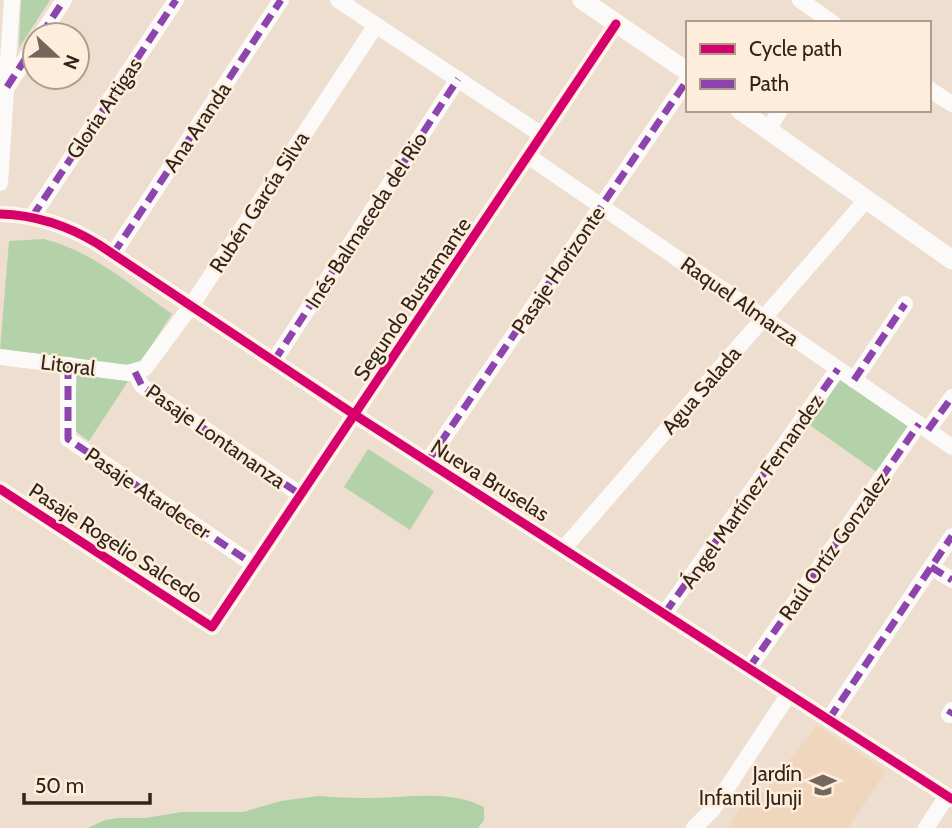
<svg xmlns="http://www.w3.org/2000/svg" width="952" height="828" font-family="Cabin,sans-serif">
  <rect width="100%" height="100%" fill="#eedecf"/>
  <path fill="#f1d6be" d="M 817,725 L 886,771 L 848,828 L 728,828 L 745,800 L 755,803 Z"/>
  <g fill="#b4d2a9">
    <path d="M 21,0 L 50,0 L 19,48 Z"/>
    <path d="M 44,239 C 92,251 132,286 172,314 L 89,441 L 75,431 L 77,358 L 0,350 L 9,241 Z"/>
    <path d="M 841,376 L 912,425 L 878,473 L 807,423 Z"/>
    <path d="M 368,449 L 434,491 L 410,530 L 344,487 Z"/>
  </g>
  <path fill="#afd1a5" d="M 318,796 C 333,797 348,798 363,798 C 401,799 448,788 484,807 L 484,820 L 478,828 L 88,828 L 105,820 L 118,818 L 145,818 L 182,812 L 243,812 L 281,801 Z"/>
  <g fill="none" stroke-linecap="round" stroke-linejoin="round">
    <g stroke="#fcfaf8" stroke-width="16">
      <path d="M 338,0 L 542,135"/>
      <path d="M 800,0 L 833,23"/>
      <path d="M 41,35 L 64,0"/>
      <path d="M 8,86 L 35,44"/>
      <path d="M 929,89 L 952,104"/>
      <path d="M 768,130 L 780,110"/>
      <path d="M 528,156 L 952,447"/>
      <path d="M 0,183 L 12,0"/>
      <path d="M 0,214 C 36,215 67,225 98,244 L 355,415 L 952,799"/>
      <path d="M 32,217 L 176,0"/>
      <path d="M 113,254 L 281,0"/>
      <path d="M 0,357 L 128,373 L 145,368 L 191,306 L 376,25"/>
      <path d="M 274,361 L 458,79"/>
      <path d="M 68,365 L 68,439 L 254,565"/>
      <path d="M 135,372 L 142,386 L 301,495"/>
      <path d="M 854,380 L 905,304"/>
      <path d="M 928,430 L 952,397"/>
      <path d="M 428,461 L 688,79"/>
      <path d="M 0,489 L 212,627 L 616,24"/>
      <path d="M 564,548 L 866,200"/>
      <path d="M 931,567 L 952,580"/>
      <path d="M 665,613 L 838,369"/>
      <path d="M 749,668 L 919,424"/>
      <path d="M 949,715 L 952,710"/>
      <path d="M 829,719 L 952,536"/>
      <path d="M 694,828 L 713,809 L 789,694"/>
      <path d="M 926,828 L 947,796"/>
    </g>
    <g stroke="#fcfaf8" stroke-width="19">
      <path d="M 582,0 L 688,72"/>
      <path d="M 740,110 L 952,260"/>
    </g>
    <g stroke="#8e44ad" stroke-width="7" stroke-dasharray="14 7" stroke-linecap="butt">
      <path d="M 41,35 L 64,0"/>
      <path d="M 7,87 L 35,44"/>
      <path d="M 32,217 L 176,0"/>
      <path d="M 113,254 L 281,0"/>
      <path d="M 274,361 L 458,79"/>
      <path d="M 68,365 L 68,439 L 254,565"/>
      <path d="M 135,372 L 142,386 L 301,495"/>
      <path d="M 854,380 L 905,304"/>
      <path d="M 928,430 L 952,397"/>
      <path d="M 428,461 L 688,79"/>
      <path d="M 931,567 L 952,580"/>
      <path d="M 665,613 L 838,369"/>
      <path d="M 749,668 L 919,424"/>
      <path d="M 949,715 L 952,710"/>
      <path d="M 829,719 L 952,536"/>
    </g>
    <g stroke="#ffeddc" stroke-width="13">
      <g id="cycleway">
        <path d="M 0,214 C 36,215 67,225 98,244 L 355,415 L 952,799"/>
        <path d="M 0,489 L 212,627 L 616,24"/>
      </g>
    </g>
    <use href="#cycleway" stroke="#d6006c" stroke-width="9"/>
  </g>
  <defs>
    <g id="school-bare" transform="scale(2.1)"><path d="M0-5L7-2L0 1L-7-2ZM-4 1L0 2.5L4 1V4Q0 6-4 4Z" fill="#73665a" stroke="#ffeddc" stroke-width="2.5" paint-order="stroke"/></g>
  </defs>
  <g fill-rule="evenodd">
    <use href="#school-bare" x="823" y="785"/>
  </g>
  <g text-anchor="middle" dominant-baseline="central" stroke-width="5" stroke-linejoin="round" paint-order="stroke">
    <g font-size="21" fill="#31251b" stroke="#ffeddc">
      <text transform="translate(104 108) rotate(-56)">Gloria Artigas</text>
      <text transform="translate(197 127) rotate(-56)">Ana Aranda</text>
      <text transform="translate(259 202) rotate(-57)">Rubén García Silva</text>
      <text transform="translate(366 220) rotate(-57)">Inés Balmaceda del Rio</text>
      <text transform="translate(558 270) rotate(-56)">Pasaje Horizonte</text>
      <text transform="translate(412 299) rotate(-56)">Segundo Bustamante</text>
      <text transform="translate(740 301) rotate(35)">Raquel Almarza</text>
      <text transform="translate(68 365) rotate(7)">Litoral</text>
      <text transform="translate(701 390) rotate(-49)">Agua Salada</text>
      <text transform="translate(216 436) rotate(35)">Pasaje Lontananza</text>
      <text transform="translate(490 480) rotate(32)">Nueva Bruselas</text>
      <text transform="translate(752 491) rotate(-55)">Ángel Martínez Fernandez</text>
      <text transform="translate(148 493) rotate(34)">Pasaje Atardecer</text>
      <text transform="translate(116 543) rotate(33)">Pasaje Rogelio Salcedo</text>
      <text transform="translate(834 546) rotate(-55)">Raúl Ortíz Gonzalez</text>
    </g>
    <g font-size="21" fill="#31251b" stroke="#ffeddc" text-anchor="end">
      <text x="802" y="773">Jardín<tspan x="802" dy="24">Infantil Junji</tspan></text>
    </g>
  </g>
  <rect x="686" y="21" width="245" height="91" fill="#ffeddc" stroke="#ad9d8f" stroke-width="2"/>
  <rect x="700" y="44" width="35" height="10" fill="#d6006c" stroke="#ad9d8f" stroke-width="2"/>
  <text x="749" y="56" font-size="21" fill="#31251b">Cycle path</text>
  <rect x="700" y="79" width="35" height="10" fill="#8e44ad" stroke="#ad9d8f" stroke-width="2"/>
  <text x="749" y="91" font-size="21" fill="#31251b">Path</text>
  <g transform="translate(56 56) rotate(112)"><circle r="33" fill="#ffeddc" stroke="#ad9d8f" stroke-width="2"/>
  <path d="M0-5L12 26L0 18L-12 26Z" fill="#73665a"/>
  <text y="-10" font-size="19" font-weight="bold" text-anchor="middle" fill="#31251b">N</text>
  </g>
  <path d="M24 793v10h126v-10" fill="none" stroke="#31251b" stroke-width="3.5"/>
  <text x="35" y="793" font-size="21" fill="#31251b" stroke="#ffeddc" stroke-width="5" paint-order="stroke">50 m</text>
</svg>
